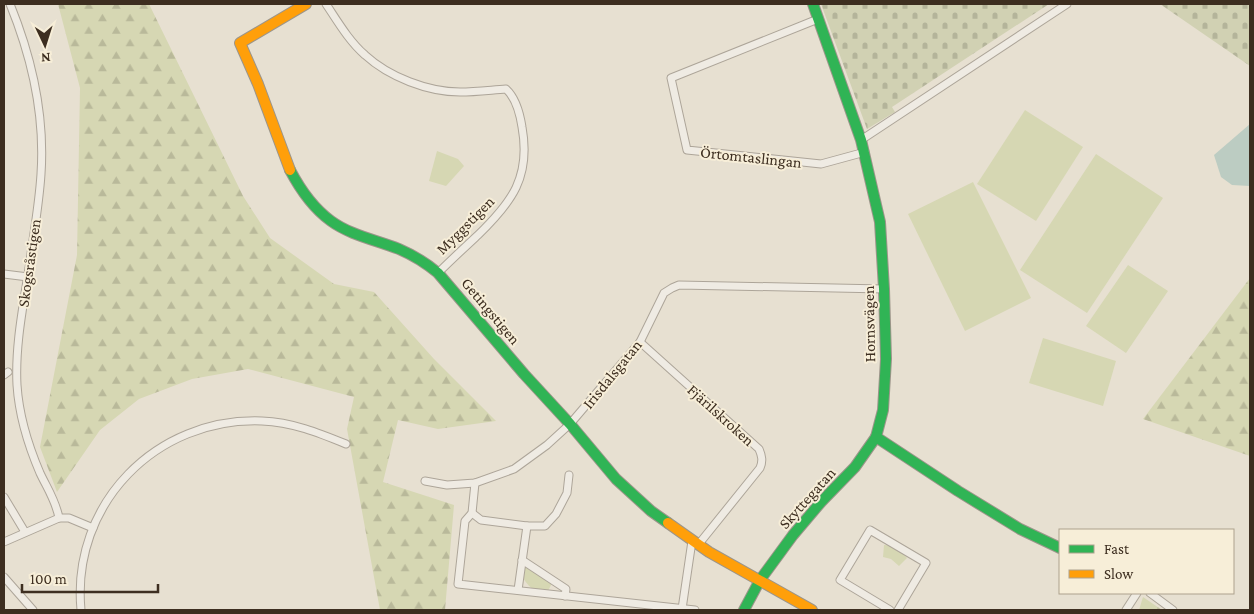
<svg xmlns="http://www.w3.org/2000/svg" width="1254" height="614" font-family="'Crimson Pro',serif">
  <defs>
    <pattern id="forest-firs" width="22" height="20" patternUnits="userSpaceOnUse" patternTransform="scale(1.25)"><rect width="22" height="20" fill="#d6d7b3"/><path d="M5 1l3.5 6h-7zM16 11l3.5 6h-7z" fill="#b9b99a"/></pattern>
    <pattern id="cemetery-stones" width="16" height="16" patternUnits="userSpaceOnUse" patternTransform="scale(1.25)"><rect width="16" height="16" fill="#d1d1b3"/><path d="M2 7V4a2 2 0 0 1 4 0v3zM10 15v-3a2 2 0 0 1 4 0v3z" fill="#b4b49a"/></pattern>
  </defs>
  <rect width="100%" height="100%" fill="#e7e0d1"/>
  <g fill="url(#forest-firs)">
    <path d="M 58,4 L 149,4 L 243,196 L 270,238 L 334,284 L 374,292 L 434,359 L 496,421 L 438,429 L 398,420 L 383,482 L 454,505 L 445,610 L 380,610 L 347,429 L 354,397 L 248,369 L 192,379 L 139,399 L 100,430 L 57,492 L 40,447 L 77,255 L 80,88 Z"/>
    <path d="M 1250,278 L 1250,456 L 1143,419 Z"/>
    <path d="M 1143,597 L 1162,610 L 1139,610 Z"/>
  </g>
  <g fill="url(#cemetery-stones)">
    <path d="M 821,4 L 1049,4 L 892,107 L 895,112 L 867,129 Z"/>
    <path d="M 1160,4 L 1250,4 L 1250,66 Z"/>
  </g>
  <g fill="#d6d7b3">
    <path d="M 1025,110 L 1083,147 L 1036,221 L 977,184 Z"/>
    <path d="M 437,151 L 458,159 L 464,166 L 446,186 L 429,181 Z"/>
    <path d="M 1096,154 L 1163,198 L 1087,313 L 1020,270 Z"/>
    <path d="M 973,182 L 1031,298 L 965,331 L 908,214 Z"/>
    <path d="M 1128,265 L 1168,291 L 1126,353 L 1086,326 Z"/>
    <path d="M 1043,338 L 1116,361 L 1103,406 L 1029,383 Z"/>
    <path d="M 884,545 C 893,545 902,551 907,558 L 899,566 L 891,559 L 883,557 Z"/>
    <path d="M 525,565 L 551,581 L 551,585 L 548,591 C 532,589 532,591 523,578 Z"/>
  </g>
  <path fill="#bcccc2" d="M 1250,124 L 1250,186 L 1232,185 L 1221,177 L 1214,155 Z"/>
  <g fill="none" stroke-linecap="round" stroke-linejoin="round">
    <g stroke="#ada599" stroke-width="9">
      <g id="street">
        <path d="M 10,4 C 32,58 45,115 41,174 C 39,206 33,237 29,268 C 23,307 15,346 17,385 C 19,416 28,445 40,473 C 47,488 56,501 59,518"/>
        <path d="M 326,4 C 338,22 349,41 365,55 C 389,77 428,92 460,92 C 476,92 491,90 506,89 C 516,98 520,114 522,127 C 531,177 512,202 478,235 C 464,248 451,260 438,273"/>
        <path d="M 818,19 L 671,78 L 687,150 L 821,164 L 865,152"/>
        <path d="M 861,140 L 1067,4"/>
        <path d="M 4,274 L 28,277"/>
        <path d="M 640,342 L 759,449 C 762,456 763,461 760,468 L 698,545"/>
        <path d="M 4,375 L 8,372"/>
        <path d="M 425,481 L 447,485 L 475,483 L 514,469 L 547,445 L 570,424 L 640,342 L 664,293 L 672,288 L 679,285 L 884,289"/>
        <path d="M 475,483 L 472,513 L 465,521 L 458,584 L 695,610"/>
        <path d="M 4,497 L 25,532"/>
        <path d="M 472,513 L 481,520 L 527,526 L 545,526 L 556,514 L 567,493 L 569,475"/>
        <path d="M 4,542 L 59,518 L 69,518 L 93,528"/>
        <path d="M 522,560 L 566,589 L 565,596"/>
        <path d="M 4,577 L 33,610"/>
        <path d="M 518,590 L 527,526"/>
        <path d="M 1150,593 L 1173,610"/>
        <path d="M 682,609 L 692,541"/>
        <path d="M 81,610 C 71,504 156,417 262,421 C 292,422 319,433 346,444"/>
        <path d="M 890,610 L 840,580 L 870,530 L 926,563 L 898,610"/>
        <path d="M 1126,610 L 1137,593"/>
      </g>
    </g>
    <g stroke="#9c958a" stroke-width="12">
      <g id="fast">
        <path d="M 813,4 L 861,140 L 880,222 L 884,289 L 886,359 L 883,410 L 876,437 L 958,491 L 1020,529 L 1060,548"/>
        <path d="M 290,170 C 300,189 313,208 331,221 C 350,235 376,240 399,249 C 413,255 426,263 438,273 L 524,374 L 570,424 L 616,479 L 651,511 L 668,523"/>
        <path d="M 744,610 L 760,580 L 793,535 L 821,502 L 855,467 L 876,437"/>
      </g>
    </g>
    <g stroke="#9c958a" stroke-width="12">
      <g id="slow">
        <path d="M 290,170 L 258,84 L 240,43 L 306,4"/>
        <path d="M 668,523 L 709,552 L 812,610"/>
      </g>
    </g>
    <use href="#street" stroke="#efebe3" stroke-width="7"/>
    <use href="#fast" stroke="#30b455" stroke-width="10"/>
    <use href="#slow" stroke="#ff9f0a" stroke-width="10"/>
  </g>
  <g text-anchor="middle" dominant-baseline="central" stroke-width="4" stroke-linejoin="round" paint-order="stroke">
    <g font-size="16" fill="#3d2e20" stroke="#f7eed8">
      <text transform="translate(751 157) rotate(6)">Örtomtaslingan</text>
      <text transform="translate(465 225) rotate(-45)">Myggstigen</text>
      <text transform="translate(29 263) rotate(-82)">Skogsråstigen</text>
      <text transform="translate(491 311) rotate(50)">Getingstigen</text>
      <text transform="translate(869 324) rotate(-91)">Hornsvägen</text>
      <text transform="translate(612 374) rotate(-51)">Irisdalsgatan</text>
      <text transform="translate(721 415) rotate(42)">Fjärilskroken</text>
      <text transform="translate(807 498) rotate(-48)">Skyttegatan</text>
    </g>
  </g>
  <rect width="1254" height="614" fill="none" stroke="#3d2e20" stroke-width="10"/>
  <rect x="1059" y="529" width="175" height="65" fill="#f7eed8" stroke="#ada18e"/>
  <rect x="1069" y="545" width="25" height="8" fill="#30b455" stroke="#ada18e"/>
  <text x="1104" y="554" font-size="15" fill="#3d2e20">Fast</text>
  <rect x="1069" y="570" width="25" height="8" fill="#ff9f0a" stroke="#ada18e"/>
  <text x="1104" y="579" font-size="15" fill="#3d2e20">Slow</text>
  <g transform="translate(45 45) rotate(176)" stroke="#f7eed8" stroke-width="4" paint-order="stroke">
  <path d="M0-4L9 19L0 12L-9 19Z" fill="#3d2e20"/>
  <text y="-8" font-size="14" font-weight="bold" text-anchor="middle" fill="#3d2e20">N</text>
  </g>
  <path d="M22 584v8h136v-8" fill="none" stroke="#3d2e20" stroke-width="2.5"/>
  <text x="30" y="584" font-size="15" fill="#3d2e20" stroke="#f7eed8" stroke-width="4" paint-order="stroke">100 m</text>
</svg>
